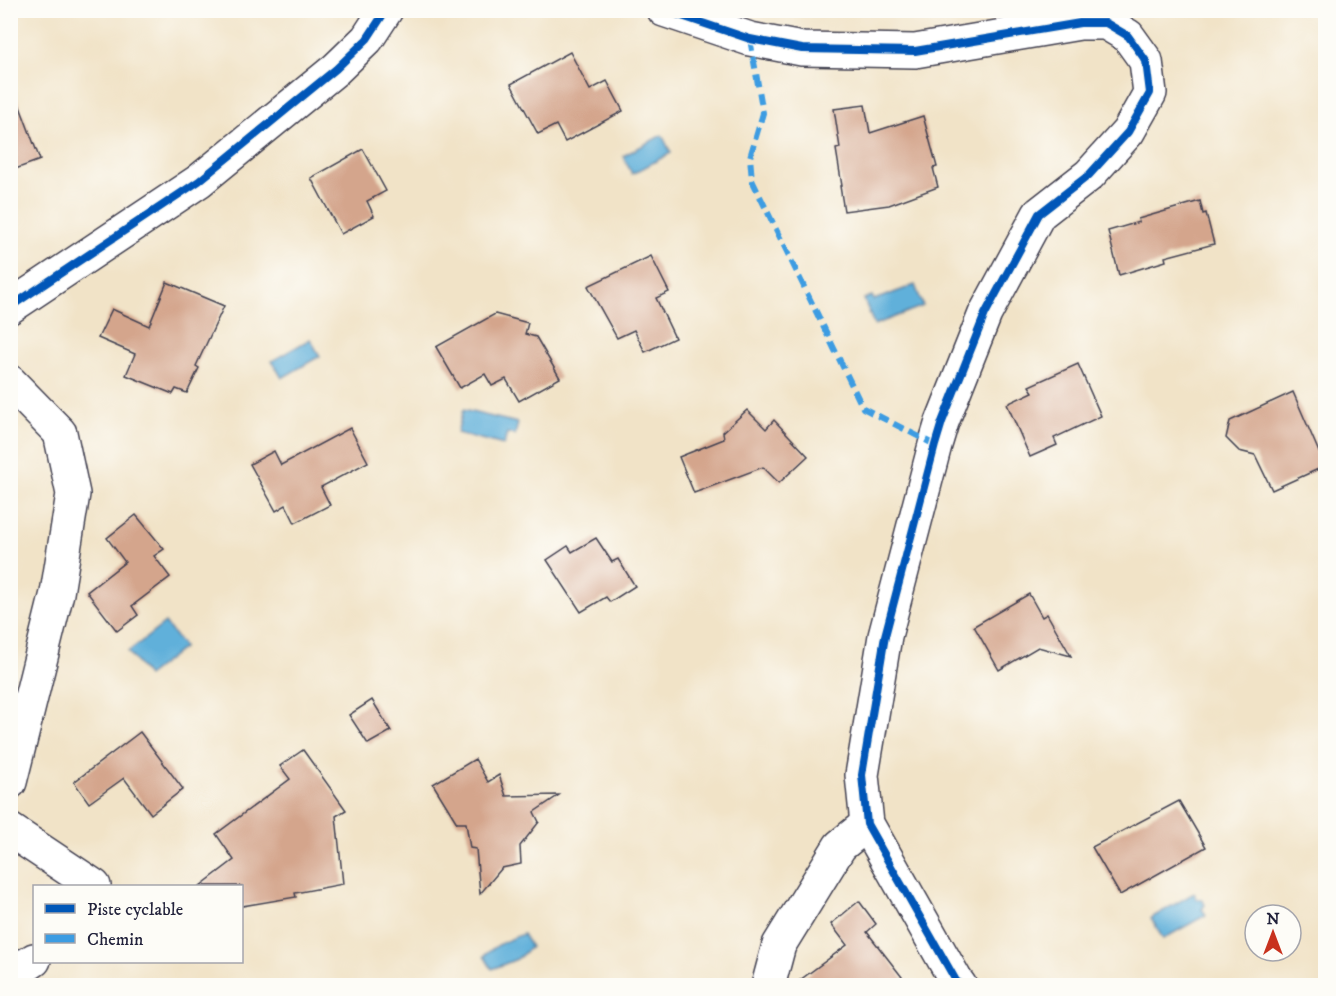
<svg xmlns="http://www.w3.org/2000/svg" width="1336" height="996" font-family="'IM FELL DW Pica',serif">
  <rect width="100%" height="100%" fill="#fdfcf7"/>
  <filter id="ink" filterUnits="userSpaceOnUse"><feTurbulence type="fractalNoise" baseFrequency=".0167" numOctaves="2"/><feDisplacementMap in="SourceGraphic" scale="12" xChannelSelector="R" yChannelSelector="G"/><feConvolveMatrix kernelMatrix="1 2 1 2 8 2 1 2 1" color-interpolation-filters="sRGB"/></filter>
  <filter id="wash" filterUnits="userSpaceOnUse"><feTurbulence type="fractalNoise" baseFrequency=".008" numOctaves="4" result="noise"/><feDisplacementMap in="SourceGraphic" scale="24" xChannelSelector="R" yChannelSelector="G"/><feGaussianBlur stdDeviation="1.35" result="paint"/><feColorMatrix in="noise" values="0 0 0 0 0 0 0 0 0 0 0 0 0 0 0 0 0 1.4 0 .05"/><feComposite in="paint" operator="in"/></filter>
  <g filter="url(#wash)">
    <rect width="100%" height="100%" fill="#f1e3c7"/>
    <g fill="#60b0da" stroke="#41698a" stroke-width="1.5">
      <path d="M 662,135 L 671,153 L 632,174 L 623,156 Z"/>
      <path d="M 915,285 L 923,306 L 874,325 L 864,299 L 872,296 L 874,300 Z"/>
      <path d="M 310,339 L 320,356 L 282,378 L 272,361 Z"/>
      <path d="M 463,410 L 518,423 L 515,435 L 507,433 L 504,445 L 457,433 Z"/>
      <path d="M 165,623 L 184,647 L 147,676 L 128,652 Z"/>
      <path d="M 1194,893 L 1197,899 L 1202,899 L 1205,905 L 1202,909 L 1206,915 L 1163,939 L 1151,918 Z"/>
      <path d="M 523,934 L 531,947 L 517,959 L 492,969 L 484,956 C 496,944 508,940 523,934 Z"/>
    </g>
    <g id="blocks">
      <g fill="#d4a58c">
        <path d="M 570,52 L 590,90 L 607,81 L 623,111 L 565,142 L 556,125 L 538,134 L 511,84 Z"/>
        <path d="M 10,88 L 13,88 L 40,160 L 10,171 Z"/>
        <path d="M 865,105 L 870,133 L 923,116 L 937,167 L 933,168 L 938,187 L 889,205 L 844,211 L 840,186 L 842,186 L 836,149 L 840,148 L 834,109 Z"/>
        <path d="M 363,149 L 386,191 L 367,201 L 374,216 L 341,234 L 311,178 Z"/>
        <path d="M 1200,201 L 1203,214 L 1206,213 L 1214,244 L 1165,257 L 1166,261 L 1119,275 L 1108,231 L 1139,222 L 1138,219 Z"/>
        <path d="M 651,256 L 669,292 L 656,298 L 675,338 L 645,352 L 634,330 L 617,338 L 588,286 Z"/>
        <path d="M 167,282 L 224,306 L 196,366 L 199,368 L 187,393 L 176,389 L 173,394 L 126,375 L 135,354 L 98,338 L 112,309 L 149,326 Z"/>
        <path d="M 495,314 L 528,323 L 525,334 L 536,337 L 560,378 L 519,401 L 506,379 L 492,386 L 485,374 L 460,388 L 436,347 Z"/>
        <path d="M 1078,364 L 1101,416 L 1054,438 L 1057,445 L 1030,457 L 1007,404 L 1033,392 L 1029,386 Z"/>
        <path d="M 1293,392 L 1325,466 L 1272,490 L 1255,455 L 1239,451 L 1226,438 L 1230,421 Z"/>
        <path d="M 747,410 L 766,429 L 774,420 L 808,456 L 779,483 L 763,467 L 694,493 L 679,457 L 724,439 L 723,432 Z"/>
        <path d="M 350,428 L 368,462 L 321,487 L 330,505 L 295,523 L 286,505 L 276,511 L 250,464 L 274,451 L 281,465 Z"/>
        <path d="M 136,515 L 164,549 L 154,556 L 170,577 L 132,606 L 138,615 L 117,631 L 87,592 L 125,562 L 107,538 Z"/>
        <path d="M 596,538 L 612,562 L 618,559 L 635,586 L 610,602 L 606,597 L 581,612 L 547,560 L 568,546 L 572,552 Z"/>
        <path d="M 1029,594 L 1042,617 L 1047,614 L 1071,656 L 1038,647 L 999,670 L 974,626 Z"/>
        <path d="M 372,700 L 391,731 L 368,744 L 349,715 Z"/>
        <path d="M 140,732 L 183,789 L 151,814 L 124,778 L 89,803 L 74,782 Z"/>
        <path d="M 303,750 L 346,810 L 336,816 L 343,884 L 295,893 L 296,897 L 242,906 L 242,886 L 200,886 L 234,860 L 216,834 L 290,779 L 280,766 Z"/>
        <path d="M 475,759 L 488,782 L 499,775 L 506,796 L 559,795 L 534,812 L 539,822 L 520,846 L 521,864 L 502,868 L 480,894 L 476,849 L 470,848 L 466,823 L 457,823 L 433,784 Z"/>
        <path d="M 1179,801 L 1206,847 L 1120,895 L 1092,847 Z"/>
        <path d="M 859,901 L 876,924 L 867,932 L 909,986 L 792,986 L 847,945 L 831,924 Z"/>
      </g>
    </g>
  </g>
  <g filter="url(#ink)">
    <use href="#blocks" fill-opacity="0" stroke="#413f50" stroke-width="1.5"/>
    <g fill="none" stroke-linecap="round" stroke-linejoin="round">
      <g stroke="#413f50" stroke-width="36">
        <g id="minor">
          <path d="M 664,10 L 750,39 L 802,49 L 915,51 L 1080,23 L 1106,23 L 1128,36 L 1146,61 L 1150,93 L 1128,132 L 1089,175 L 1039,214 L 985,314 L 942,422 L 935,445 L 885,636 L 862,775 L 867,824 L 955,979 L 960,986"/>
          <path d="M 10,307 L 199,181 L 336,69 L 367,39 L 386,10"/>
          <path d="M 10,382 L 60,433 L 73,494 L 57,593 L 10,782"/>
          <path d="M 10,830 L 94,886"/>
          <path d="M 10,966 L 25,966 L 34,960"/>
          <path d="M 768,986 L 779,945 L 840,846 L 867,824"/>
        </g>
      </g>
      <use href="#minor" stroke="#fff" stroke-width="33"/>
      <path stroke="#3c9ce2" stroke-width="6" stroke-dasharray="12 6" stroke-linecap="butt" d="M 750,39 L 763,113 L 750,157 L 752,180 L 863,408 L 935,445"/>
      <g stroke="#fdfcf7" stroke-width="11">
        <g id="cycleway">
          <path d="M 664,10 L 750,39 L 802,49 L 915,51 L 1080,23 L 1106,23 L 1128,36 L 1146,61 L 1150,93 L 1128,132 L 1089,175 L 1039,214 L 985,314 L 942,422 L 935,445 L 885,636 L 862,775 L 867,824 L 955,979 L 960,986"/>
          <path d="M 10,307 L 199,181 L 336,69 L 367,39 L 386,10"/>
        </g>
      </g>
      <use href="#cycleway" stroke="#0057b8" stroke-width="8"/>
    </g>
  </g>
  <rect width="1336" height="996" fill="none" stroke="#fdfcf7" stroke-width="36"/>
  <rect x="33" y="885" width="210" height="78" fill="#fdfcf7" stroke="#a5a5ac" stroke-width="1.5"/>
  <rect x="45" y="904" width="30" height="9" fill="#0057b8" stroke="#a5a5ac" stroke-width="1.5"/>
  <text x="87" y="915" font-size="18" fill="#22223b">Piste cyclable</text>
  <rect x="45" y="934" width="30" height="9" fill="#3c9ce2" stroke="#a5a5ac" stroke-width="1.5"/>
  <text x="87" y="945" font-size="18" fill="#22223b">Chemin</text>
  <g transform="translate(1273 933)"><circle r="28" fill="#fdfcf7" stroke="#a5a5ac" stroke-width="1.5"/>
  <path d="M0-4.5L10 22L0 15L-10 22Z" fill="#c8321e"/>
  <text y="-9" font-size="16" font-weight="bold" text-anchor="middle" fill="#22223b">N</text>
  </g>
</svg>
